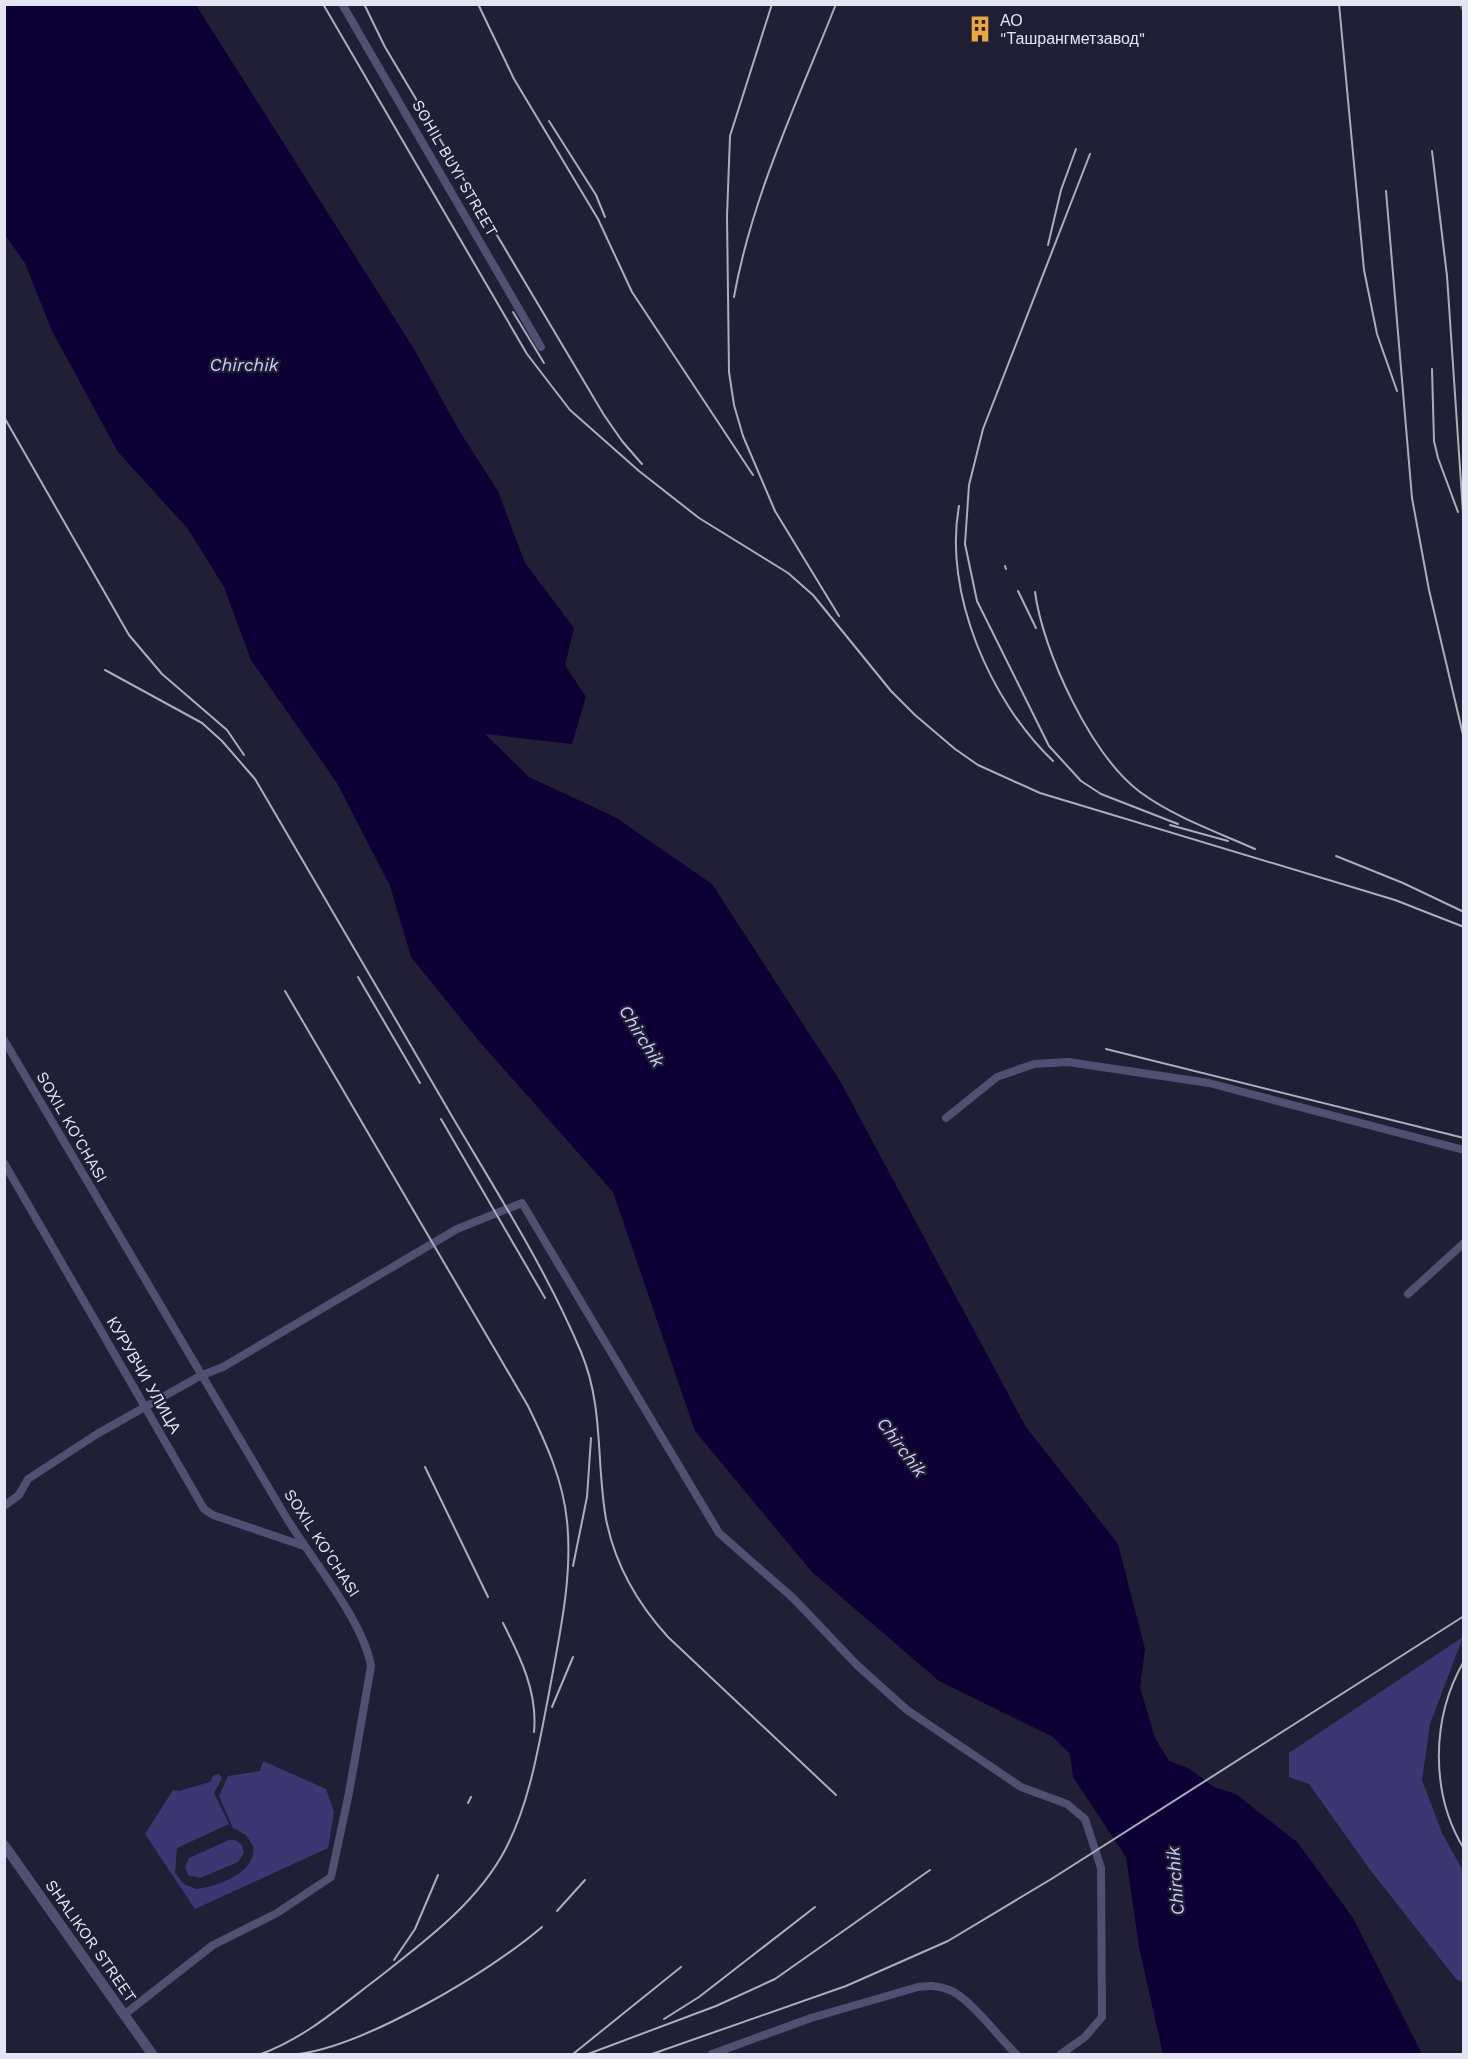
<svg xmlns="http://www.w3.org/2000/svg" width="1468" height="2059" font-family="'Work Sans',sans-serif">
  <rect width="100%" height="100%" fill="#201f35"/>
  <g fill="#3c3772">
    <path d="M 1463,1637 L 1430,1724 L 1422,1780 L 1442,1833 L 1463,1871 L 1463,1982 L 1457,1980 L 1371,1871 L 1309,1784 L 1289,1777 L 1289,1753 Z"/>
    <path d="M 263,1761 L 326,1789 L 334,1812 L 328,1848 L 195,1909 L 145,1834 L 173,1790 L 179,1791 L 210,1782 L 214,1775 L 219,1774 L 222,1778 L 214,1793 L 229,1824 L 177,1848 L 175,1873 L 184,1884 L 196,1889 C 217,1887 258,1872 253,1846 L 246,1835 L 233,1828 L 219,1796 L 228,1776 L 260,1771 Z"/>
    <path d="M 229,1840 L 235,1840 L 242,1845 L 244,1853 L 238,1862 L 200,1878 L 188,1875 L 185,1867 L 189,1858 Z"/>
  </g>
  <path fill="#0d0034" d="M 4,5 L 196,5 L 414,349 L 460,432 L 498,491 L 525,563 L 574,628 L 565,665 L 586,697 L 572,744 L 485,734 L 529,777 L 615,817 L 712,884 L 840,1081 L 1026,1427 L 1118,1544 L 1145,1649 L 1140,1687 L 1155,1738 L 1169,1761 L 1188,1768 L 1214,1787 L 1236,1794 L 1298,1843 L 1353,1918 L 1422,2054 L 1163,2054 L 1139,1947 L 1126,1857 L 1073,1777 L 1070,1754 L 1053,1737 L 939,1681 L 812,1572 L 695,1431 L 613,1192 L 479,1041 L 411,957 L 390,886 L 337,783 L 251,660 L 224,587 L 188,529 L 118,452 L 52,331 L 25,263 L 5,235 Z"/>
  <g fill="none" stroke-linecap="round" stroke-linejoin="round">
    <g stroke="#515072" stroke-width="8">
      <path d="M 342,4 L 541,347"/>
      <path d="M 1463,4 L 1464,7"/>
      <path d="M 4,1040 C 97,1200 192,1358 286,1517 C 311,1559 363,1620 371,1666 L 349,1793 L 331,1877 L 277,1913 L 213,1945 L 125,2014"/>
      <path d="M 946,1118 L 997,1077 L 1034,1064 L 1068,1062 L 1209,1083 L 1464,1150"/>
      <path d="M 4,1163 L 204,1509 L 213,1515 L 304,1546"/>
      <path d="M 1408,1294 L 1464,1243"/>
      <path d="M 4,1506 L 19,1495 L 28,1479 L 97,1434 L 200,1376 L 223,1367 L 457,1229 L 522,1203 L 719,1533 L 793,1598 L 857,1665 L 907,1710 L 1021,1787 L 1067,1804 L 1085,1819 L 1101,1868 L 1102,2017 L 1085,2037 L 1061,2054"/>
      <path d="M 712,2054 L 811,2018 L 918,1987 C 929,1986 937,1985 947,1989 C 969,1996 998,2037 1016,2054"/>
    </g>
    <path stroke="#515072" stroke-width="10" d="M 4,1845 L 152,2054"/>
    <g stroke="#acacbe" stroke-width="2">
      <path d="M 323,4 L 527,354 L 570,410 L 639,471 L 699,518 L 788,573 L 813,595 L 891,691 L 915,715 L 955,749 L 978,765 L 1040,793 L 1395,900 L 1464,927"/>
      <path d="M 364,4 L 385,47 L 604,415 L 622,441 L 642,464"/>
      <path d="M 478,4 L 514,79 L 598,219 L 632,292 L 753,475"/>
      <path d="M 772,4 L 730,136 L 727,216 L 729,372 L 734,405 L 743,436 L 775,511 L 839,616"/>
      <path d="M 1339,4 L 1364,270 L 1377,334 L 1397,391"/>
      <path d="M 549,121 L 596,195 L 605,217"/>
      <path d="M 1432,151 L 1447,276 L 1464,527"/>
      <path d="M 1090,154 L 983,429 L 969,485 L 965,544 L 977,601 L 1049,746 L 1081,781 L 1101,794 L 1178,824"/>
      <path d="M 1386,191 L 1412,498 L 1429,590 L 1464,739"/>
      <path d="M 1048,245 L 1061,190 L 1076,149"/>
      <path d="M 734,297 C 752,196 798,100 836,4"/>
      <path d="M 513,312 L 544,363"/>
      <path d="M 1432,369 L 1434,441 L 1438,458 L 1458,512"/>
      <path d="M 4,417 L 129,635 L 162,674 L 227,730 L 244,755"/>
      <path d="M 959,506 C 943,592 990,701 1053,761"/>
      <path d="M 1005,566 L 1006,569"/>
      <path d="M 1018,591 L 1036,628"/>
      <path d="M 1035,592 C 1043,652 1091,755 1140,792 C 1174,817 1217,832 1255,849"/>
      <path d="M 105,670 L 202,723 L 222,741 L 255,779 C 322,892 387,1005 453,1118 C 498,1194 547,1271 581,1352 C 604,1406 596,1463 606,1519 C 615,1565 637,1603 668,1637 L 836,1795"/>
      <path d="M 1170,825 L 1228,841"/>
      <path d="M 1336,856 L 1403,883 L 1464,912"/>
      <path d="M 358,977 L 420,1083"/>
      <path d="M 1106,1049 L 1464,1138"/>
      <path d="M 441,1119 L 545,1298"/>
      <path d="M 425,1467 L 488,1597"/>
      <path d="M 573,1566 L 587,1497 L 591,1438"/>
      <path d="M 503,1623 C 520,1657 538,1692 534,1732"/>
      <path d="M 1464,1661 C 1431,1718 1430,1793 1464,1849"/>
      <path d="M 552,1707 L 573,1657"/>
      <path d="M 468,1803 L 471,1797"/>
      <path d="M 557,1911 L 585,1880"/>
      <path d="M 394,1960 L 415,1929 L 438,1875"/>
      <path d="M 664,2019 L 699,1997 L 815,1907"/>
      <path d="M 261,2054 C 305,2038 341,2006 378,1978 C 425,1941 477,1903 505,1850 C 530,1803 539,1744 549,1693 C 559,1637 573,1578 567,1521 C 563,1480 546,1443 528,1406 L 285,991"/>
      <path d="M 299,2054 C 366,2045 490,1972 542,1927"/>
      <path d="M 573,2054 L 681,1967"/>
      <path d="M 588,2054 L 716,2006 L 775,1979 L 930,1870"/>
      <path d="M 652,2054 L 846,1986 L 948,1941 L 1053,1878 L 1464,1616"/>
    </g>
  </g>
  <defs>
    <g id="building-bare" transform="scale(2.07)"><path d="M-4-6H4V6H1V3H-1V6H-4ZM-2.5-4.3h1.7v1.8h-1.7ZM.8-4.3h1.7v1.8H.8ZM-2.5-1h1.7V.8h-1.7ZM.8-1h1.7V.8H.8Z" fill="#eda83b" stroke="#201f35" stroke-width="2.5" paint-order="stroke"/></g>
  </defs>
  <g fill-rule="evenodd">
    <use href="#building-bare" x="980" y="29"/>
  </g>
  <g text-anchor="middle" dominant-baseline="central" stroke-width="4.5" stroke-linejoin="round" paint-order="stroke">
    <g font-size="16" fill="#e4e4f4" stroke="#201f35" text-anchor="start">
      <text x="1000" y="20">АО<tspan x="1000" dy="18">"Ташрангметзавод"</tspan></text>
    </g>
    <g font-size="16" fill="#e4e4f4" stroke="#201f35">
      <text transform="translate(455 168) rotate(60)">SOHIL BUYI STREET</text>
      <text transform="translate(72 1127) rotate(60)">SOXIL KO'CHASI</text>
      <text transform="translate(144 1375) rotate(60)">КУРУВЧИ УЛИЦА</text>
      <text transform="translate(322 1543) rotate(57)">SOXIL KO'CHASI</text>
      <text transform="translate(91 1941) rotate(55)">SHАLIKOR STREET</text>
    </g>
    <g font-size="18" font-style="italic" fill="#ccccf8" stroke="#201f35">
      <text x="244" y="364">Chirchik</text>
      <text transform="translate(642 1036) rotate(58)">Chirchik</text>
      <text transform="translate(902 1447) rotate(53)">Chirchik</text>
      <text transform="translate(1175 1881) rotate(-94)">Chirchik</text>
    </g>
  </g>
  <rect width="1468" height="2059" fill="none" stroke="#e4e4f4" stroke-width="12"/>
</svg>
